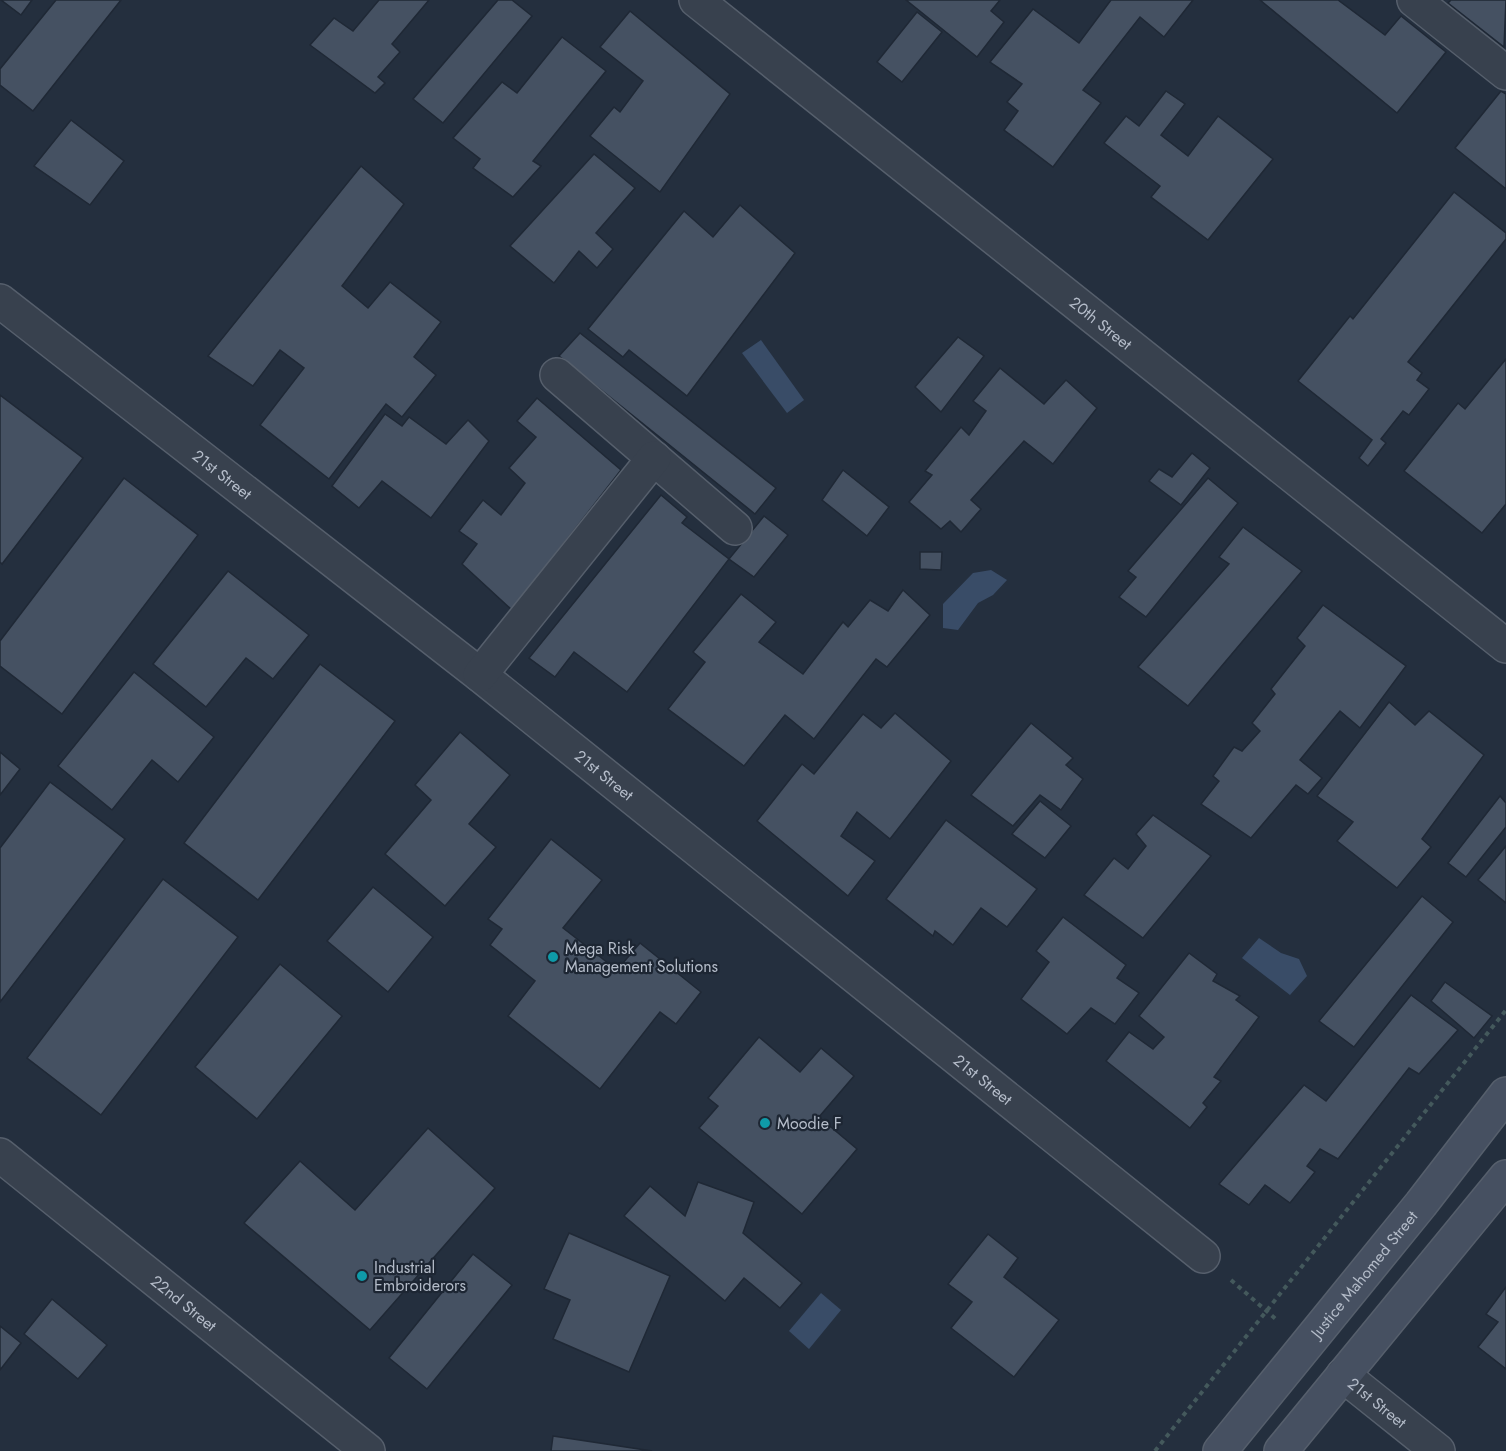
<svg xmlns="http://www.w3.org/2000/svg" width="1506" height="1451" font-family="Jost,sans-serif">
  <rect width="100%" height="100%" fill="#242f3e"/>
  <g fill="#394c67">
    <path d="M 761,340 L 804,400 L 787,413 L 742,353 Z"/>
    <path d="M 991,570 L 1007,580 L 993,595 L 978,603 L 958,630 L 943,628 L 943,604 L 973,573 Z"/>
    <path d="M 1259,938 L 1281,953 L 1299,959 L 1307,976 L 1290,995 L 1242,958 Z"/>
    <path d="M 821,1293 L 841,1310 L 809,1349 L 789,1331 Z"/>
  </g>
  <g fill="#455162" stroke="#1f2835" stroke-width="1.5">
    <path d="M 1,0 L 32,0 L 21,15 Z"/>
    <path d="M 56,0 L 121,0 L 33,111 L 0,85 L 0,69 Z"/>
    <path d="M 379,0 L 429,0 L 392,44 L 400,52 L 378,77 L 385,83 L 375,93 L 310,45 L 334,18 L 353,31 Z"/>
    <path d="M 498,0 L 512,0 L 532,16 L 443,123 L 413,99 Z"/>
    <path d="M 906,0 L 1000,0 L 991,11 L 1004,22 L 977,57 Z"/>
    <path d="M 1111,0 L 1193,0 L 1164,37 L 1140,17 L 1083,90 L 1101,103 L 1053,167 L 1004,130 L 1018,111 L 1007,102 L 1022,84 L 990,62 L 1033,9 L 1079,43 Z"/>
    <path d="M 1260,0 L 1338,0 L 1385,35 L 1401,16 L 1446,52 L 1397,113 Z"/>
    <path d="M 1451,0 L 1506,0 L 1504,47 L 1448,3 Z"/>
    <path d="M 630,11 L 730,94 L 660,192 L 590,136 L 614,107 L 620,112 L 643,81 L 600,47 Z"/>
    <path d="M 917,12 L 942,32 L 902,82 L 877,62 Z"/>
    <path d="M 562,37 L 606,71 L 533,161 L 541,166 L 513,197 L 473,168 L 480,159 L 453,138 L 502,82 L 517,93 Z"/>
    <path d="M 1166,91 L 1185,104 L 1161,135 L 1188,156 L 1218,116 L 1273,159 L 1208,240 L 1151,197 L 1160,186 L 1104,143 L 1126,116 L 1139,126 Z"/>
    <path d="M 1501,91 L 1506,94 L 1506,189 L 1455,148 Z"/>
    <path d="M 71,120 L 124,161 L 90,205 L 34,166 Z"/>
    <path d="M 594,154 L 635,188 L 596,233 L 613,249 L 597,268 L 579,251 L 554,283 L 510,246 Z"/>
    <path d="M 361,166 L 404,204 L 342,286 L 368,308 L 390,282 L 441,322 L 414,357 L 436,375 L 402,417 L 386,404 L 329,479 L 260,425 L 304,368 L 280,350 L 253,386 L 208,356 Z"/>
    <path d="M 1454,192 L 1506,233 L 1506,239 L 1408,362 L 1422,373 L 1417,380 L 1429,389 L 1409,415 L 1403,411 L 1381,439 L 1386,443 L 1368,466 L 1359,458 L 1372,440 L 1298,381 L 1350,316 L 1353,319 Z"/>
    <path d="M 740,205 L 795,253 L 687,396 L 629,350 L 623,357 L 588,329 L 684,211 L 713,237 Z"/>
    <path d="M 580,333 L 776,488 L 755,514 L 559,356 Z"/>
    <path d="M 958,337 L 984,356 L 941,412 L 915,387 Z"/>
    <path d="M 1506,359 L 1506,504 L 1482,533 L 1404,471 L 1458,403 L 1465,409 Z"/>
    <path d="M 1000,368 L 1044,404 L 1066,380 L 1097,408 L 1053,464 L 1024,441 L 971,500 L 981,509 L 961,532 L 950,521 L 941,529 L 909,502 L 932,475 L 925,471 L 961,427 L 969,435 L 986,411 L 973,401 Z"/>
    <path d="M 0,395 L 83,458 L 2,564 L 0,562 Z"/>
    <path d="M 537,398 L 621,470 L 512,610 L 462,564 L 477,544 L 459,531 L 483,500 L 501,515 L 525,483 L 509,468 L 536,437 L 517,421 Z"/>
    <path d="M 385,414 L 402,426 L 409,417 L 446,444 L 468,420 L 489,441 L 431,518 L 382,481 L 359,508 L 332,486 Z"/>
    <path d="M 1192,453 L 1210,468 L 1181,505 L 1149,481 L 1159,469 L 1172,477 Z"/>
    <path d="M 843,470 L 889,507 L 867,536 L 822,500 Z"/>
    <path d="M 124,478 L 198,535 L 62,714 L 0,666 L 0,641 Z"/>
    <path d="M 1208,478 L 1238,503 L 1146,617 L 1119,597 L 1136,577 L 1128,571 Z"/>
    <path d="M 661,495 L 687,517 L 682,523 L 729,559 L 627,692 L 574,652 L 555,677 L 529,658 Z"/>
    <path d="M 764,516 L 788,535 L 754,577 L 729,559 Z"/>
    <path d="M 1243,527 L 1302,571 L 1188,706 L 1138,667 L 1229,564 L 1219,557 Z"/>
    <path d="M 920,552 L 942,552 L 941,570 L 920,569 Z"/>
    <path d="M 228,571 L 309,635 L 273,679 L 246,658 L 206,707 L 153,664 Z"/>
    <path d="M 903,590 L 930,615 L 887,667 L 876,659 L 814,739 L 785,715 L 744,766 L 668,709 L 705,662 L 693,652 L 741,594 L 776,622 L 759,642 L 803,674 L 843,622 L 848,627 L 870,600 L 888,611 Z"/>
    <path d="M 1323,605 L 1406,666 L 1360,728 L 1340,711 L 1300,760 L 1322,778 L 1308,794 L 1296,785 L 1251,838 L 1201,804 L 1219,781 L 1213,776 L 1234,747 L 1242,751 L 1260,731 L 1252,723 L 1275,694 L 1271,689 L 1305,646 L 1297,638 Z"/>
    <path d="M 320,664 L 395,721 L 258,900 L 184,843 Z"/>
    <path d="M 134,672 L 214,737 L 178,782 L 152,760 L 112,810 L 58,766 Z"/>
    <path d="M 1389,702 L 1415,725 L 1429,711 L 1484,755 L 1422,839 L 1431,847 L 1397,888 L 1337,841 L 1353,822 L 1317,796 Z"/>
    <path d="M 895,713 L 951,761 L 890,839 L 857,812 L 841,836 L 875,861 L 848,896 L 757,821 L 802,764 L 814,774 L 863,714 L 881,728 Z"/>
    <path d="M 1031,723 L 1073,758 L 1066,765 L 1083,779 L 1061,810 L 1040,795 L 1013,826 L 971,795 Z"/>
    <path d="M 460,732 L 510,775 L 469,824 L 496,847 L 445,906 L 385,854 L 431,800 L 415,785 Z"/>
    <path d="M 0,752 L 20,769 L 0,795 Z"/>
    <path d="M 50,782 L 125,839 L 0,1002 L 0,848 Z"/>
    <path d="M 1500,796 L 1506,803 L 1506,827 L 1466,877 L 1448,863 Z"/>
    <path d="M 1040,801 L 1071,826 L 1045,858 L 1012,834 Z"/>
    <path d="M 1153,815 L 1211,856 L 1143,938 L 1084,895 L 1114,858 L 1128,869 L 1146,846 L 1136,834 Z"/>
    <path d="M 946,820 L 1037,889 L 1007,927 L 981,908 L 953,945 L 935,931 L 933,936 L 886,899 Z"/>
    <path d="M 551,839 L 602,880 L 563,928 L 617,970 L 640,943 L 701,992 L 676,1024 L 660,1012 L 600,1089 L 508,1016 L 535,981 L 490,945 L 502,929 L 488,919 Z"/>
    <path d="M 1506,846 L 1506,903 L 1478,880 Z"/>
    <path d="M 163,879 L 238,937 L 101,1115 L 27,1058 Z"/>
    <path d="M 373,887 L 433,937 L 388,992 L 327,941 Z"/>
    <path d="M 1422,896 L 1453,922 L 1354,1047 L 1319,1021 Z"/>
    <path d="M 1063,917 L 1126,965 L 1117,978 L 1139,993 L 1115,1024 L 1091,1008 L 1067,1034 L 1021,999 L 1049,962 L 1036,951 Z"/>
    <path d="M 1189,953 L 1217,974 L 1213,981 L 1240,996 L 1236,1000 L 1259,1017 L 1214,1077 L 1221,1081 L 1203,1103 L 1207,1107 L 1190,1128 L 1106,1061 L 1129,1032 L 1153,1049 L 1164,1037 L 1139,1016 Z"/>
    <path d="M 280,964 L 342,1016 L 257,1119 L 195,1067 Z"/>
    <path d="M 1445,982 L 1492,1016 L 1474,1038 L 1431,1001 Z"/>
    <path d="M 1411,995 L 1458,1030 L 1419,1074 L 1409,1068 L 1338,1159 L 1320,1149 L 1307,1166 L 1315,1172 L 1290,1203 L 1265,1185 L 1249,1205 L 1219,1184 L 1304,1085 L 1326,1101 Z"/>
    <path d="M 759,1037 L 800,1072 L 821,1048 L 854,1076 L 819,1117 L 857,1149 L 802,1214 L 699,1128 L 718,1106 L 708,1098 Z"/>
    <path d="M 428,1128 L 495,1188 L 370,1330 L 244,1223 L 300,1161 L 355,1210 Z"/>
    <path d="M 698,1182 L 754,1202 L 743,1233 L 802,1283 L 780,1308 L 744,1278 L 725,1301 L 624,1216 L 650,1186 L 685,1216 Z"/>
    <path d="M 569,1233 L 670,1276 L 629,1372 L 553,1339 L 570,1300 L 544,1289 Z"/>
    <path d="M 988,1234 L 1018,1258 L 1004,1277 L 1059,1320 L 1014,1377 L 951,1328 L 972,1302 L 948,1284 Z"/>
    <path d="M 473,1254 L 512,1285 L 427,1389 L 389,1358 Z"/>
    <path d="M 1506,1287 L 1506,1369 L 1478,1347 L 1498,1322 L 1486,1314 Z"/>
    <path d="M 52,1299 L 107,1345 L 78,1379 L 24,1334 Z"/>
    <path d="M 0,1326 L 21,1343 L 0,1370 Z"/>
    <path d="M 553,1436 L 652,1451 L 551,1451 Z"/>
  </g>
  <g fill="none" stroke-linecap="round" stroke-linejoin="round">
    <g stroke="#565f6c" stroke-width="36">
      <g id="street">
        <path id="s1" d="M 696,0 L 1506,646"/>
        <path d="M 1414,0 L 1506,73"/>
        <path id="s2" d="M 0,301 L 480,675 L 1203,1256"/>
        <path d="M 557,375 L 735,528"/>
        <path d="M 480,675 L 654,458"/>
        <path id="s3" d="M 0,1155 L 368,1451"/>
        <path id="s4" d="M 1343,1375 L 1438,1451"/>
      </g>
    </g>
    <g stroke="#565f6c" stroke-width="36">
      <g id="secondary">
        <path id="s5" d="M 1220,1451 L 1421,1204 L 1506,1094"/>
        <path d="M 1281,1451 L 1506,1177"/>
      </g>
    </g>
    <g stroke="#44595c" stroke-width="4" stroke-dasharray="4.5 4.5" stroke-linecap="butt">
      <path d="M 1231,1280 L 1278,1321"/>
      <path d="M 1155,1451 L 1506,1010"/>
    </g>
    <use href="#street" stroke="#38414e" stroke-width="33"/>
    <use href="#secondary" stroke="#465061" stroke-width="33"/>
  </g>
  <g fill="#0f9aa8" stroke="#1d2633" stroke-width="2">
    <circle cx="553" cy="957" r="6"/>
    <circle cx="765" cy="1123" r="6"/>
    <circle cx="362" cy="1276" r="6"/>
  </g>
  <g text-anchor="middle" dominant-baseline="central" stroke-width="4.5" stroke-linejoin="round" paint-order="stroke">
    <g font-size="16" fill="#b4bcc9" stroke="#1d2633">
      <text stroke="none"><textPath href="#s1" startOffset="518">20th Street</textPath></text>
      <text stroke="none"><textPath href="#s2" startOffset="282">21st Street</textPath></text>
      <text stroke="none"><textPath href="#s2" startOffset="768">21st Street</textPath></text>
      <text stroke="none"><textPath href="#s2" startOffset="1254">21st Street</textPath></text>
      <text stroke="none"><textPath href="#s5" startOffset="228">Justice Mahomed Street</textPath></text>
      <text stroke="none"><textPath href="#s3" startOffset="236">22nd Street</textPath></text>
      <text stroke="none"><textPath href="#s4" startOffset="44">21st Street</textPath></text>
    </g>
    <g font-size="16" fill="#b4bcc9" stroke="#1d2633" text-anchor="start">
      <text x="565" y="948">Mega Risk<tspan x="565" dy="18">Management Solutions</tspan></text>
      <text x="777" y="1123">Moodie F</text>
      <text x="374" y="1267">Industrial<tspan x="374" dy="18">Embroiderors</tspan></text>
    </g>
  </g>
</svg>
